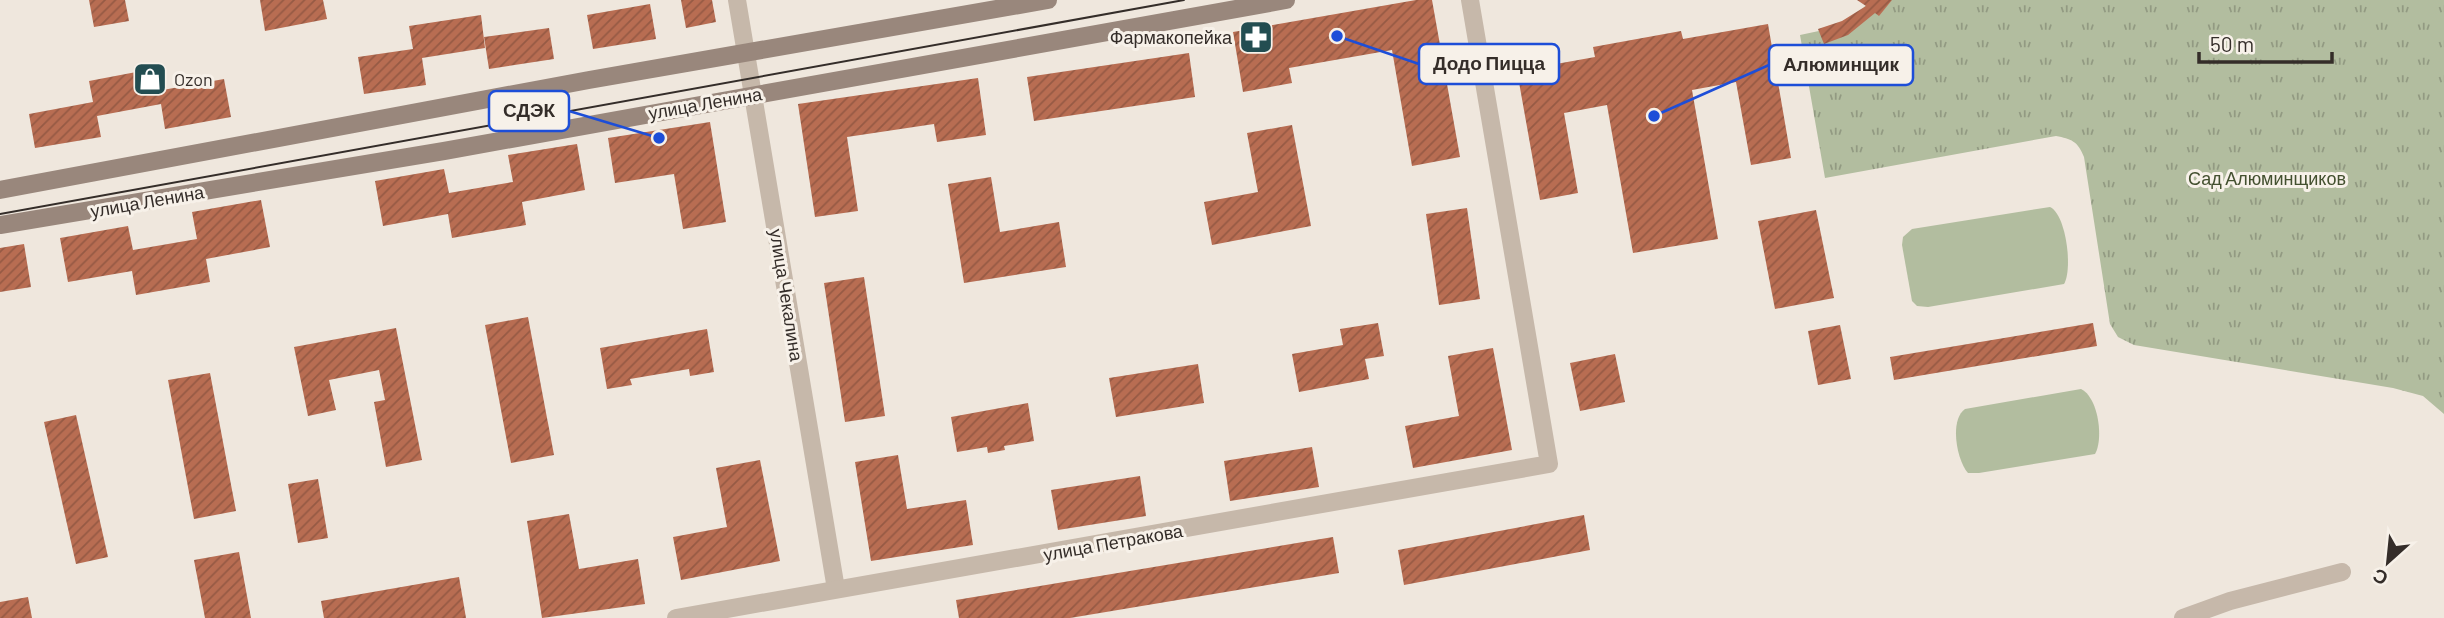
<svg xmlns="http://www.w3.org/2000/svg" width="2444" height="618" font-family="Barlow,sans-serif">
  <defs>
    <pattern id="grass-tufts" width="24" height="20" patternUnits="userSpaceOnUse" patternTransform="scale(1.75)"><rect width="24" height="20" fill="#b2bd9f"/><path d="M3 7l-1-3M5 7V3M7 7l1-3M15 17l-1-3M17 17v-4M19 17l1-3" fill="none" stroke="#929a82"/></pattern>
    <pattern id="building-hatch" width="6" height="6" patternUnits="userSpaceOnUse" patternTransform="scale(1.75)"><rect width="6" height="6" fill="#b86d52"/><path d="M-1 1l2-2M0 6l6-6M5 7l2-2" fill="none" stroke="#965a44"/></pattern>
  </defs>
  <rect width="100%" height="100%" fill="#efe7dd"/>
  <path fill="url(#grass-tufts)" d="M 1871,0 L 2444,0 L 2444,414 L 2423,396 L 2393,388 L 2134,345 L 2118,337 L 2110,324 L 2084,157 C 2078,141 2071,139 2056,136 L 1825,178 L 1800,35 L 1847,25 Z"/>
  <g fill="#b2bd9f">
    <path d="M 2050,207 C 2066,214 2073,269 2064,284 L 1928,307 L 1917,306 L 1912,301 L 1902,245 L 1903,237 L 1912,229 Z"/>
    <path d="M 2081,389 C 2098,397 2104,438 2095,454 L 1979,473 L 1968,473 C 1957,461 1949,420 1965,409 Z"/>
  </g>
  <g fill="url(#building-hatch)">
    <path d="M 89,0 L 125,0 L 129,21 L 94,27 Z"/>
    <path d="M 260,0 L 323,0 L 327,19 L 265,31 Z"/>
    <path d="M 681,0 L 712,0 L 716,22 L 686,28 Z"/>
    <path d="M 1416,0 L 1432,0 L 1460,157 L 1412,166 L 1392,50 L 1289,68 L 1292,83 L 1243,92 L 1233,32 Z"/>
    <path d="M 1857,0 L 1892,0 L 1879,16 L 1875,13 L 1848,35 L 1824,44 L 1818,29 L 1842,21 L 1866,6 Z"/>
    <path d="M 650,4 L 656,39 L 593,49 L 587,15 Z"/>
    <path d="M 481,15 L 485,48 L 422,58 L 426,85 L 364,94 L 358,57 L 413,49 L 409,26 Z"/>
    <path d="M 1768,24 L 1791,158 L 1751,165 L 1736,82 L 1692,90 L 1718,239 L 1633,253 L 1607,105 L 1564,113 L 1578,193 L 1540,200 L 1517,71 L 1595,57 L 1593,47 L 1681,31 L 1683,39 Z"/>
    <path d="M 549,28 L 554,59 L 489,69 L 484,37 Z"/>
    <path d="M 1189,53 L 1195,97 L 1034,121 L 1027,77 Z"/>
    <path d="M 152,69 L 157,91 L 224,79 L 231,117 L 165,129 L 161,104 L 97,116 L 101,137 L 35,148 L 29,114 L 93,102 L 89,81 Z"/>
    <path d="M 978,78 L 986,135 L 937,142 L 934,124 L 847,137 L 858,211 L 815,217 L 798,104 Z"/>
    <path d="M 710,122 L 726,222 L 683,229 L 674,174 L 615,183 L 608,138 Z"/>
    <path d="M 1292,125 L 1311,226 L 1212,245 L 1204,202 L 1258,192 L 1247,133 Z"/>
    <path d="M 577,144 L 585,190 L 522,202 L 526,225 L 452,238 L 448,214 L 383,226 L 375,181 L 444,169 L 449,193 L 513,182 L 508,155 Z"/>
    <path d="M 991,177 L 1000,232 L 1059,222 L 1066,267 L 964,283 L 948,184 Z"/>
    <path d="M 261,200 L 270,247 L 206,259 L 210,282 L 136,295 L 132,271 L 68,282 L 60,238 L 128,226 L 133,250 L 197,239 L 192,212 Z"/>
    <path d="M 1467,208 L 1480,299 L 1439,305 L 1426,214 Z"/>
    <path d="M 1816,210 L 1834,298 L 1775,309 L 1758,221 Z"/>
    <path d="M 24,244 L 31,287 L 0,292 L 0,248 Z"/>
    <path d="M 864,277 L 885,416 L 845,422 L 824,283 Z"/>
    <path d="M 528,317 L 554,455 L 511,463 L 485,325 Z"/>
    <path d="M 1378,323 L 1384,356 L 1365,359 L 1369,379 L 1299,392 L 1292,354 L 1343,345 L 1340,329 Z"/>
    <path d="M 2093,323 L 2097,346 L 1894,380 L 1890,357 Z"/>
    <path d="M 1840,325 L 1851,379 L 1818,385 L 1808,331 Z"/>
    <path d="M 396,328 L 422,460 L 386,467 L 374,402 L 385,400 L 379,370 L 329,380 L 336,410 L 308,416 L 294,347 Z"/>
    <path d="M 707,329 L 714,372 L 690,376 L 689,369 L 630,379 L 632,385 L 607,389 L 600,348 Z"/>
    <path d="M 1493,348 L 1512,450 L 1413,468 L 1405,426 L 1459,416 L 1448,356 Z"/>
    <path d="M 1615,354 L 1625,402 L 1580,411 L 1570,363 Z"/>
    <path d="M 1198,364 L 1204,403 L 1116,417 L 1109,378 Z"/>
    <path d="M 210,373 L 236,511 L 194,519 L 168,380 Z"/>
    <path d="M 1028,403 L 1034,441 L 1004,446 L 1005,450 L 988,453 L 987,447 L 957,452 L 951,417 Z"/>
    <path d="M 76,415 L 108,557 L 76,564 L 44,422 Z"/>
    <path d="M 1312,447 L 1319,487 L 1230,501 L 1224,461 Z"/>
    <path d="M 898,455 L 907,509 L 966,500 L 973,545 L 871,561 L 855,462 Z"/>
    <path d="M 760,460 L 780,561 L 681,580 L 673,537 L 727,527 L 716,468 Z"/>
    <path d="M 1140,476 L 1146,516 L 1058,530 L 1051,490 Z"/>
    <path d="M 318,479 L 328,538 L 298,543 L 288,484 Z"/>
    <path d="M 569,514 L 579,569 L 638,559 L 645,604 L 542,618 L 527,521 Z"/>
    <path d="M 1584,515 L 1590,550 L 1404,585 L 1398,550 Z"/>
    <path d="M 1333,537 L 1339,573 L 1070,618 L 959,618 L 956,600 Z"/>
    <path d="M 239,552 L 251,618 L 205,618 L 194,560 Z"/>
    <path d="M 459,577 L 466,618 L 324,618 L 321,601 Z"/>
    <path d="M 28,597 L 32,618 L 0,618 L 0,602 Z"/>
  </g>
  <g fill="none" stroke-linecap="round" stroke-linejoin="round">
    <g stroke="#c6b8aa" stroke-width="18">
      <path d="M 737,0 L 836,589"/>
      <path d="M 2183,618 L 2230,601 L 2342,572"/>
    </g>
    <path stroke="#c6b8aa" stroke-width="18" d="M 676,618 L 1549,464 L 1470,0"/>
    <g stroke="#99877c" stroke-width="18">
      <path d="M 0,190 L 589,80 L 1048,0"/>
      <path d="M 0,225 L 444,151 L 1286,0"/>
    </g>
    <path stroke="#342d29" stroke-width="2" d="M 0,214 L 1184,0"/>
  </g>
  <defs>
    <g id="pharmacy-square" transform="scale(1.75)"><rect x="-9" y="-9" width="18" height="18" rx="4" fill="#234d51" stroke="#f7f1e9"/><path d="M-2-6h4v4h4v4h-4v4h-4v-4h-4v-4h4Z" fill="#fff"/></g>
    <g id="shop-square" transform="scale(1.75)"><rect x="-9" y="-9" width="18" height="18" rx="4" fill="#234d51" stroke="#f7f1e9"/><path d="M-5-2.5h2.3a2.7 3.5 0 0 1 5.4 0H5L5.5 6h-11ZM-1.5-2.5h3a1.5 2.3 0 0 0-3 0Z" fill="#fff"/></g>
  </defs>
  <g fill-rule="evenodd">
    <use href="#pharmacy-square" x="1256" y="37"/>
    <use href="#shop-square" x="150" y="79"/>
  </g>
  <g text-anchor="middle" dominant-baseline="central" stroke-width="6" stroke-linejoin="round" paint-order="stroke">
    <g font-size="18" fill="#342d29" stroke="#f7f1e9" text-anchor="end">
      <text x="1232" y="37">Фармакопейка</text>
      <text x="174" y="79" text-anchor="start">Ozon</text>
    </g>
    <g font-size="18" fill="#342d29" stroke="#f7f1e9">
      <text transform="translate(705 103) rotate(-10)">улица Ленина</text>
      <text transform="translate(147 201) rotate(-10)">улица Ленина</text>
      <text transform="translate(787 295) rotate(81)">улица Чекалина</text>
      <text transform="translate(1113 542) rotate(-10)">улица Петракова</text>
    </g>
    <g font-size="18" fill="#43502f" stroke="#f7f1e9">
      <text x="2267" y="178">Сад Алюминщиков</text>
    </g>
  </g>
  <path fill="none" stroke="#1d4ed8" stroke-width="2.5" d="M1337 36L1419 64M1654 116L1769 65M659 138L569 111"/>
  <g fill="#1d4ed8" stroke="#f7f1e9" stroke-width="2.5">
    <circle cx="1337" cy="36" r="7"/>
    <circle cx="1654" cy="116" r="7"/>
    <circle cx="659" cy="138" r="7"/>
  </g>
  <g fill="#f7f1e9" stroke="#1d4ed8" stroke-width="2.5">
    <rect x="1419" y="44" width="140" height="40" rx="7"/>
    <rect x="1769" y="45" width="144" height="40" rx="7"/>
    <rect x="489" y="91" width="80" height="40" rx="7"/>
  </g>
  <g font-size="19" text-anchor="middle" font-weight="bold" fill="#342d29">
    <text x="1489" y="70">Додо Пицца</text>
    <text x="1841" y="71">Алюминщик</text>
    <text x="529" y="117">СДЭК</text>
  </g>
  <g transform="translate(2388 562) rotate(207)" stroke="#f7f1e9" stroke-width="5" paint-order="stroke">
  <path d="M0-5L12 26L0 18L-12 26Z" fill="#342d29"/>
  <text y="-10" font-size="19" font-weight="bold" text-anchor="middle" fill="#342d29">С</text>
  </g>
  <path d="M2199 52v10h133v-10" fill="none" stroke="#342d29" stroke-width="3.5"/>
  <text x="2210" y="52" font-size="21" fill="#342d29" stroke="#f7f1e9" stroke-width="5" paint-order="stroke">50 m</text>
</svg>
